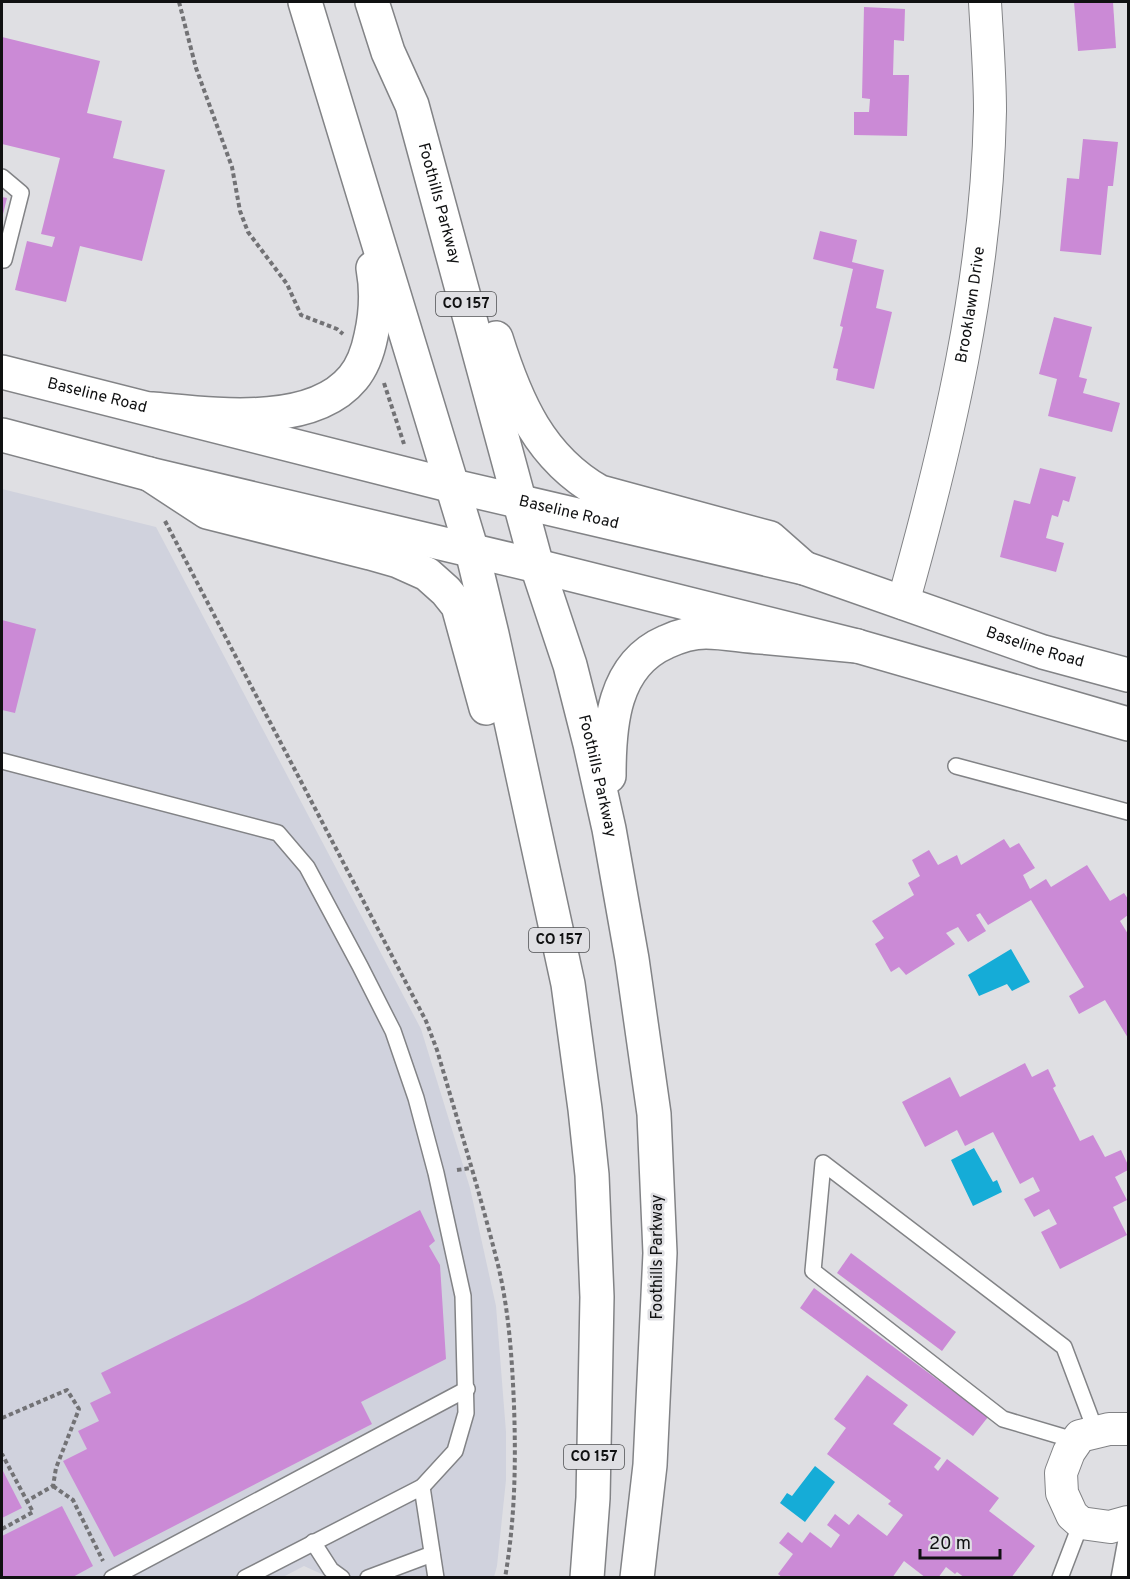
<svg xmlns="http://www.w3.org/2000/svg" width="1130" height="1579" font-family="Overpass,sans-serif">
  <rect width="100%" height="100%" fill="#dfdfe3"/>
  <path fill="#d0d2dd" d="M 2,489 L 156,527 L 421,1029 L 470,1188 L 496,1306 L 506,1432 L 506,1480 L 497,1566 L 494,1577 L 328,1577 L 304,1566 L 281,1578 L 2,1578 Z"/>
  <g fill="#15acd7">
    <path d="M 1011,949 L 1030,982 L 1012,991 L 1007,984 L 979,996 L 968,975 Z"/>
    <path d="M 974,1148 L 993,1182 L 997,1180 L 1002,1192 L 973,1206 L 951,1160 Z"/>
    <path d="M 815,1466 L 835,1482 L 805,1522 L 780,1503 L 787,1493 L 792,1496 Z"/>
  </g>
  <g fill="#cb8ad6">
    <path d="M 1074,2 L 1113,2 L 1116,48 L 1078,51 Z"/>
    <path d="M 864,7 L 905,9 L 904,41 L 894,40 L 893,75 L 909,75 L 907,136 L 854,135 L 854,112 L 869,112 L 870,99 L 862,98 Z"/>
    <path d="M 2,37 L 100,61 L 87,113 L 122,121 L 113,158 L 165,170 L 142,261 L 80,246 L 66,302 L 15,290 L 27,241 L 52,247 L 55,237 L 41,234 L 60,158 L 2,144 Z"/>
    <path d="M 1083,139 L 1118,142 L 1113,186 L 1108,186 L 1101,255 L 1060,251 L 1067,178 L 1079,179 Z"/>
    <path d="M 2,197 L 7,198 L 2,218 Z"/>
    <path d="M 820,231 L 857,240 L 852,262 L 884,270 L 876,308 L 892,312 L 874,389 L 836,380 L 838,369 L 833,368 L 843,327 L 840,326 L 853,269 L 813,259 Z"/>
    <path d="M 1054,317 L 1092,327 L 1079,377 L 1087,379 L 1083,393 L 1120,403 L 1112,432 L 1048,416 L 1057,379 L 1039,374 Z"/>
    <path d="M 1040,468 L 1076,477 L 1069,502 L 1063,500 L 1058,517 L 1052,515 L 1046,538 L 1064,543 L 1056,572 L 1000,557 L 1014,500 L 1030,504 Z"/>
    <path d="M 2,620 L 36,629 L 15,713 L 2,710 Z"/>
    <path d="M 1004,839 L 1010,848 L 1019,843 L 1035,868 L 1023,875 L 1030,889 L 1046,879 L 1051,887 L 1087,865 L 1110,901 L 1124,893 L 1128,899 L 1128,915 L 1120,921 L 1128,934 L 1128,1038 L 1105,1000 L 1079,1014 L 1069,996 L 1084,987 L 1031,900 L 988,925 L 980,913 L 976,915 L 986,931 L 968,942 L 958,927 L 946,933 L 955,944 L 906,975 L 899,967 L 891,972 L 875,944 L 884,938 L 872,921 L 914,895 L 908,883 L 920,876 L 912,860 L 929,850 L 938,865 L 957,855 L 961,865 Z"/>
    <path d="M 1025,1063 L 1032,1077 L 1048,1069 L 1056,1086 L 1053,1088 L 1080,1141 L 1093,1135 L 1105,1157 L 1121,1150 L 1128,1165 L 1128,1170 L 1115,1177 L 1127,1200 L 1113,1207 L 1127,1235 L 1060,1269 L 1041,1232 L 1057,1224 L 1049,1209 L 1034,1217 L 1024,1199 L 1040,1191 L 1033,1177 L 1020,1184 L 993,1132 L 965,1146 L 957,1130 L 925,1147 L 902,1102 L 950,1077 L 960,1097 Z"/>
    <path d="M 420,1210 L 435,1241 L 429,1246 L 440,1265 L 446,1359 L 361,1402 L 372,1424 L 114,1557 L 63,1461 L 87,1449 L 78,1431 L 99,1421 L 90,1403 L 111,1393 L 101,1373 L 246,1302 Z"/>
    <path d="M 851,1253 L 956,1332 L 942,1351 L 837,1273 Z"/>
    <path d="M 814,1288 L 988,1417 L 973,1436 L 800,1308 Z"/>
    <path d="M 867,1375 L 908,1405 L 893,1424 L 941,1458 L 934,1467 L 938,1471 L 947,1459 L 999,1498 L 989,1511 L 1035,1546 L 1011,1578 L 965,1578 L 957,1572 L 955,1574 L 946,1567 L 938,1578 L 926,1578 L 904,1561 L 892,1578 L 783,1578 L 778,1574 L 793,1554 L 779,1543 L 788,1532 L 802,1543 L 810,1532 L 831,1548 L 840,1535 L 827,1525 L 835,1514 L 849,1525 L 858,1514 L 887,1536 L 903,1515 L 888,1504 L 891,1501 L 827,1454 L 846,1428 L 834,1419 Z"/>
    <path d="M 2,1469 L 22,1508 L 2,1518 Z"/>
    <path d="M 62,1506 L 93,1566 L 71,1578 L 2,1578 L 2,1536 Z"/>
  </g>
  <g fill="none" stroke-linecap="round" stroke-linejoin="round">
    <g stroke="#828386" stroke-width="18">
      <g id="lane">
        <path d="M 2,177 L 21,193 L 4,260 L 2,259"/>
        <path d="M 2,761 L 278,833 L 307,867 L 360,966 L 393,1031 L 416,1098 L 436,1173 L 463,1296 L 466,1413 L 455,1451 L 422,1487 L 245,1578"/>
        <path d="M 956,766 L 1128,812"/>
        <path d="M 1077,1441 L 1003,1419 L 813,1271 L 823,1163 L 1064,1347 L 1096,1432"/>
        <path d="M 422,1487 L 436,1578"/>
        <path d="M 313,1542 L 331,1570 L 342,1578"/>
        <path d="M 112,1578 L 467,1389"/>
        <path d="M 368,1578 L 432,1554"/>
        <path d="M 1060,1578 L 1081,1523"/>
        <path d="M 1119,1578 L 1128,1529"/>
      </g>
    </g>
    <g stroke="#828386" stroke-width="34">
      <g id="street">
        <path id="s1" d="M 903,603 C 948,443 987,278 990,111 C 990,75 987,38 985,2"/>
        <path d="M 1128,1429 L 1109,1429 L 1080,1436 L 1069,1452 L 1061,1473 L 1062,1493 L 1072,1515 L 1081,1523 L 1110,1527 L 1128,1522"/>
      </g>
    </g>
    <g stroke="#828386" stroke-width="36">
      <g id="secondary">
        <path id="s2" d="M 2,372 L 453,486 L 804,568 L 1043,652 L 1128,675"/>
        <path d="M 2,435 L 149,474 L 537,566 L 857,646 L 1128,724"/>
      </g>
    </g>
    <g stroke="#828386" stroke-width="36">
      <g id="highway">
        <path d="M 305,2 L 472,551 L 492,634 L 568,984 L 585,1109 L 592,1175 L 597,1297 L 593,1498 L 587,1578"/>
        <path id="s3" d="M 372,2 L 388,52 L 412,105 L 537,566 L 570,665 L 590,744 L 609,829 L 632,959 L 654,1114 L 660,1253 L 650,1465 L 637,1578"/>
        <path d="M 496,338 C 516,402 540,458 600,492 L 770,538 L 804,568"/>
        <path d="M 152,409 C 210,414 311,429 353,378 C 363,366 368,351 371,336 C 376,314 377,290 373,268"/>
        <path d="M 149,474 L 207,512 L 370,553 L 398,561 L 427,574 L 446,591 L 458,606 L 486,708"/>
        <path d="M 609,776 C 609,725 613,665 666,642 C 679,636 693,632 706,632 C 724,632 743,636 761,637 C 793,640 825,643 857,646"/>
      </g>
    </g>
    <g stroke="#727275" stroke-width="4" stroke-dasharray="4.5 3" stroke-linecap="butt">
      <path d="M 179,2 L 196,68 L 232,167 L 240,211 L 248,232 L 287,284 L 301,315 L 337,329 L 343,334"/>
      <path d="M 384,383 L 404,444"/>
      <path d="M 165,521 L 426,1021 L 437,1050 C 458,1122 480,1193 498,1265 C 509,1311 512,1358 514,1405 C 516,1464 515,1520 505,1578"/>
      <path d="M 457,1170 L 471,1168"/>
      <path d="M 2,1418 L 67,1390 L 79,1409 L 56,1468 L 53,1486 L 27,1501 L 2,1454"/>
      <path d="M 53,1486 L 73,1500 L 103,1561"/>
      <path d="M 2,1529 L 33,1512 L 27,1501"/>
    </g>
    <use href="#lane" stroke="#fff" stroke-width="15"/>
    <use href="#street" stroke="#fff" stroke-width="32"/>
    <use href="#secondary" stroke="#fff" stroke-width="33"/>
    <use href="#highway" stroke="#fff" stroke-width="33"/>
  </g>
  <g text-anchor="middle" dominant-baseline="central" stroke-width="5" stroke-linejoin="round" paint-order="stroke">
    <g fill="#dfdfe3" stroke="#4e4f51" stroke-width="1.5">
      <rect x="436" y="292" width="60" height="24" rx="4.5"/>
      <rect x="529" y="928" width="60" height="24" rx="4.5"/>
      <rect x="564" y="1445" width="60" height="24" rx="4.5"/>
    </g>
    <g font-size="15" font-weight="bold" fill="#101112">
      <text x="466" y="304">CO 157</text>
      <text x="559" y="940">CO 157</text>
      <text x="594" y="1457">CO 157</text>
    </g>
    <g font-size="16" fill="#101112" stroke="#dfdfe3">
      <text stroke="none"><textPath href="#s3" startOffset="213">Foothills Parkway</textPath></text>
      <text stroke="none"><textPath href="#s1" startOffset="306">Brooklawn Drive</textPath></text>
      <text stroke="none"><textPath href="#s2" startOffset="98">Baseline Road</textPath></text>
      <text stroke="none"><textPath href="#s2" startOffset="584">Baseline Road</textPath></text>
      <text stroke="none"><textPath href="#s2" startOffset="1070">Baseline Road</textPath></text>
      <text stroke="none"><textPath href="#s3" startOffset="807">Foothills Parkway</textPath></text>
      <text transform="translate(658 1257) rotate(-90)">Foothills Parkway</text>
    </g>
  </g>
  <rect width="1130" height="1579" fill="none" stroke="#101112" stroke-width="6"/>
  <path d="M920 1549v9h80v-9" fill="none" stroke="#101112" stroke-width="3"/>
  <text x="929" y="1549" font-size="18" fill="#101112" stroke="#dfdfe3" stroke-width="4.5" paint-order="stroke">20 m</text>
</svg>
